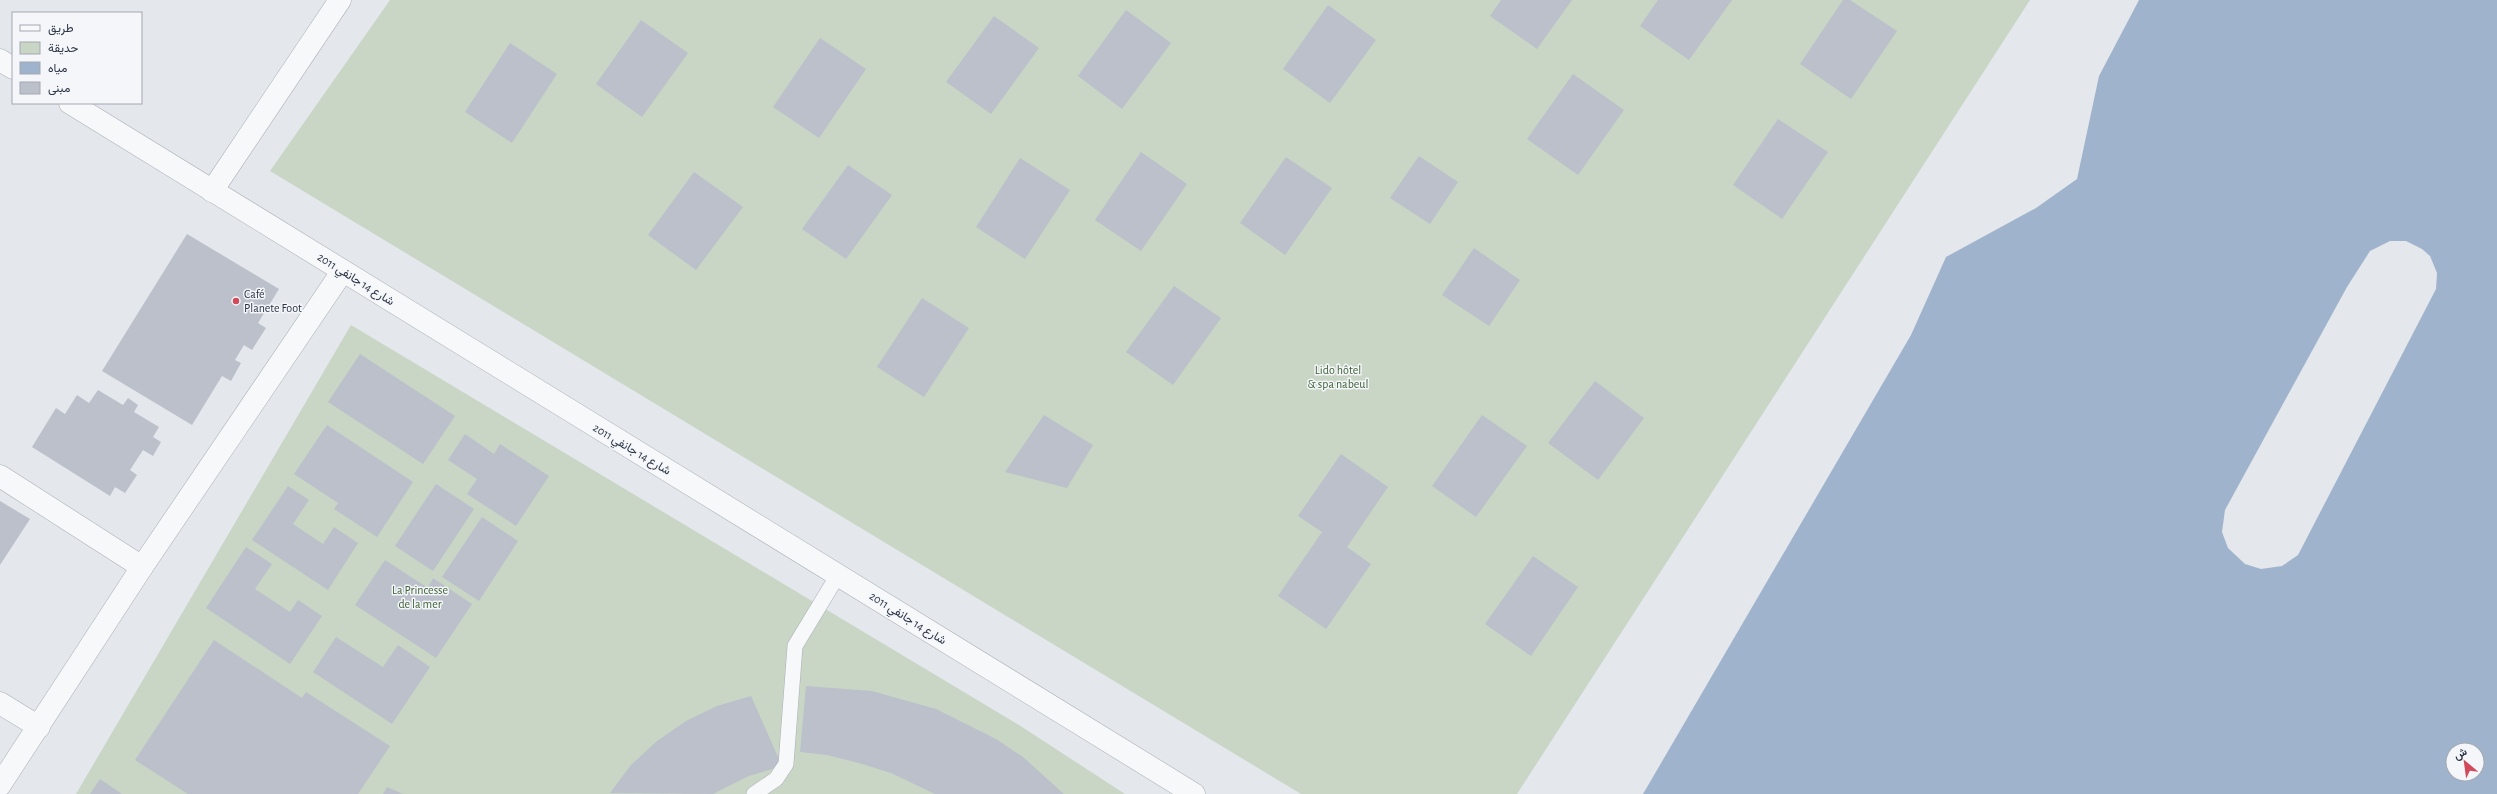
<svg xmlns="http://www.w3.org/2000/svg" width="2497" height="794" font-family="'Alegreya Sans',Vazirmatn,sans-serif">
  <rect width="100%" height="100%" fill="#e4e7ec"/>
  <g fill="#c9d6c5">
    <path d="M 390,0 L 2030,0 L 1517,794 L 1301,794 L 270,171 Z"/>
    <path d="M 351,325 L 1019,725 L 1125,794 L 76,794 Z"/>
  </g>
  <path fill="#9fb4cc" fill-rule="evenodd" d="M 2139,0 L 2497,0 L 2497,794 L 1643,794 L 1911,335 L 1946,257 L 2036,208 L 2077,179 L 2099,76 ZM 2453,750 L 2477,750 L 2477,774 L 2453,774 Z"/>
  <path fill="#e4e7ec" d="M 2390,241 L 2406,241 L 2422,249 L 2430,256 L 2437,273 L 2436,289 L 2298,555 L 2282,566 L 2261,569 L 2245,564 L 2228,548 L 2222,532 L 2225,510 L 2347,287 L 2370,251 Z"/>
  <g fill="#bbc0ca">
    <path d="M 1501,0 L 1572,0 L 1537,49 L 1490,16 Z"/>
    <path d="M 1658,0 L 1732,0 L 1689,60 L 1640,26 Z"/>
    <path d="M 1843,0 L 1850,0 L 1897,31 L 1851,99 L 1800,64 Z"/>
    <path d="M 1328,5 L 1376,40 L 1330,103 L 1283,69 Z"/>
    <path d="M 1126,10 L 1171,43 L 1122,109 L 1078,76 Z"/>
    <path d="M 994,16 L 1039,48 L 991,114 L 946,82 Z"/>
    <path d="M 641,20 L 688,53 L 642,117 L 596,84 Z"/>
    <path d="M 820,38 L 866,69 L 819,138 L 773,107 Z"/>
    <path d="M 510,43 L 557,74 L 512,143 L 465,112 Z"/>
    <path d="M 1573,74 L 1624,110 L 1578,175 L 1527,139 Z"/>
    <path d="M 1778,119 L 1828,152 L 1782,219 L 1733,185 Z"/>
    <path d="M 1141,152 L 1187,184 L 1141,251 L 1095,220 Z"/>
    <path d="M 1419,156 L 1458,182 L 1430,224 L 1390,198 Z"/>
    <path d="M 1286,157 L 1332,188 L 1285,255 L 1240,223 Z"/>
    <path d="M 1020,158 L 1070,190 L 1025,259 L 976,227 Z"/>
    <path d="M 848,165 L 892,195 L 846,259 L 802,229 Z"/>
    <path d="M 694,172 L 743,207 L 696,270 L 648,235 Z"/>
    <path d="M 187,234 L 279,289 L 258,323 L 266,328 L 252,350 L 244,345 L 235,360 L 241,363 L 231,381 L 222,376 L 192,425 L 102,371 Z"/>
    <path d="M 1474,248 L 1520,280 L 1489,326 L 1442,295 Z"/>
    <path d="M 1174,286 L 1221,318 L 1173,385 L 1126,352 Z"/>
    <path d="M 922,298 L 969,328 L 924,397 L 877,367 Z"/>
    <path d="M 360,354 L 455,416 L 423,464 L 328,402 Z"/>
    <path d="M 1595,381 L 1644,418 L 1598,480 L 1548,443 Z"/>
    <path d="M 98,390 L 123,405 L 128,398 L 138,405 L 134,412 L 159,427 L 153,437 L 161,442 L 153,456 L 143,450 L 130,470 L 137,475 L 125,493 L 115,487 L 110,496 L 32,447 L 56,408 L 65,414 L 77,395 L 89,403 Z"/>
    <path d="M 1044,415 L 1093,445 L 1067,488 L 1005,472 Z"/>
    <path d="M 1482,415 L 1527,446 L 1476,517 L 1432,486 Z"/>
    <path d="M 327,425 L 413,482 L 377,537 L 334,509 L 338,503 L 294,474 Z"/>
    <path d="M 465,434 L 494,454 L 500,444 L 549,476 L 516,526 L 467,494 L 477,479 L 448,460 Z"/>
    <path d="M 1341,454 L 1388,487 L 1347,547 L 1371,564 L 1326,629 L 1278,596 L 1322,532 L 1298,516 Z"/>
    <path d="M 436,484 L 474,509 L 433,571 L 395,546 Z"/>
    <path d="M 288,486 L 309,500 L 293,524 L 323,544 L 334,527 L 358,543 L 328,590 L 252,540 Z"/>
    <path d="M 0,501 L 30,519 L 0,565 Z"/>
    <path d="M 482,517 L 518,541 L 479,601 L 442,577 Z"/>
    <path d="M 246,547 L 272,564 L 255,589 L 290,612 L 298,600 L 322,616 L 290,664 L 206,608 Z"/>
    <path d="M 1533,556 L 1578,587 L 1531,656 L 1485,624 Z"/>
    <path d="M 385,560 L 428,588 L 433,578 L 472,604 L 436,658 L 355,605 Z"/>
    <path d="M 336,637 L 383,667 L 398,645 L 430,667 L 392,724 L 313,672 Z"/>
    <path d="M 214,640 L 302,698 L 306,692 L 390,746 L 358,794 L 188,794 L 135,760 Z"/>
    <path d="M 806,686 L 872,691 L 936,709 L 996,739 L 1023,757 L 1064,794 L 935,794 L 891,773 L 859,763 L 827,755 L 800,752 Z"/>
    <path d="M 751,696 L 782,766 L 749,776 L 713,794 L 610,793 L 631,765 L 657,741 L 686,721 L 717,706 Z"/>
    <path d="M 100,779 L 122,794 L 90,794 Z"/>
    <path d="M 387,787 L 403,794 L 383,794 Z"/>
  </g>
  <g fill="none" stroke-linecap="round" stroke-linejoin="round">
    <g stroke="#a9aeb7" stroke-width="16">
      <path id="service" d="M 754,794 L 776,779 L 786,764 L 795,646 L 838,575"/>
    </g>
    <g stroke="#a9aeb7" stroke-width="23">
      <g id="minor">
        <path d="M 212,191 L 340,0"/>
        <path d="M 0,476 L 142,567"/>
        <path d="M 0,703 L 39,727"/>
        <path d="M 0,785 L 142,567 L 342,272"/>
      </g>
    </g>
    <g stroke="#a9aeb7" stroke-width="23">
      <g id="tertiary">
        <path d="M 0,60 L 13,68"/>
        <path d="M 70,103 L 1194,794"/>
      </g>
    </g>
    <use href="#service" stroke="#f7f8fa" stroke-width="15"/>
    <use href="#minor" stroke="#f7f8fa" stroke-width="22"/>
    <use href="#tertiary" stroke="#f7f8fa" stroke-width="22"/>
  </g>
  <circle fill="#d1495b" stroke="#f4f6f9" stroke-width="1.5" cx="236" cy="301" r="4"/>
  <g text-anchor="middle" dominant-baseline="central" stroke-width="3" stroke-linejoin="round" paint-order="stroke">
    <g font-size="12" fill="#2b3445" stroke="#f4f6f9">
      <text transform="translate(356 279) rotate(32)">شارع 14 جانفي 2011</text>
      <text transform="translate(632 449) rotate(31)">شارع 14 جانفي 2011</text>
      <text transform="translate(908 618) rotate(32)">شارع 14 جانفي 2011</text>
    </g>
    <g font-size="12" fill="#2b3445" stroke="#f4f6f9" text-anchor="start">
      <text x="244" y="294">Café<tspan x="244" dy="14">Planete Foot</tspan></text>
    </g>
    <g font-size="12" fill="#3f6138" stroke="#f4f6f9">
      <text x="1338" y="370">Lido hôtel<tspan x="1338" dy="14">&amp; spa nabeul</tspan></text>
      <text x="420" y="590">La Princesse<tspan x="420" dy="14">de la mer</tspan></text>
    </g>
  </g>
  <rect x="12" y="12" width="130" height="92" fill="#f4f6f9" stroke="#a4a8b1"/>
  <rect x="20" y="25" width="20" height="6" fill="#f7f8fa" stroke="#a4a8b1"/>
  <text x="48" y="32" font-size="12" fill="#2b3445">طريق</text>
  <rect x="20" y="42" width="20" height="12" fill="#c9d6c5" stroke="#a4a8b1"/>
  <text x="48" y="52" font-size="12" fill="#2b3445">حديقة</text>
  <rect x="20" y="62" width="20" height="12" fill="#9fb4cc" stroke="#a4a8b1"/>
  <text x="48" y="72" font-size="12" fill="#2b3445">مياه</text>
  <rect x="20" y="82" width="20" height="12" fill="#bbc0ca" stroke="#a4a8b1"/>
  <text x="48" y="92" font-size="12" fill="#2b3445">مبنى</text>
  <g transform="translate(2465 762) rotate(331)"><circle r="19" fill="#f4f6f9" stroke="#a4a8b1"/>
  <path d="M0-3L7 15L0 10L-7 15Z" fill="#d1495b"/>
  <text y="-6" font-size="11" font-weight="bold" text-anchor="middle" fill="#2b3445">ش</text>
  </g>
</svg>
